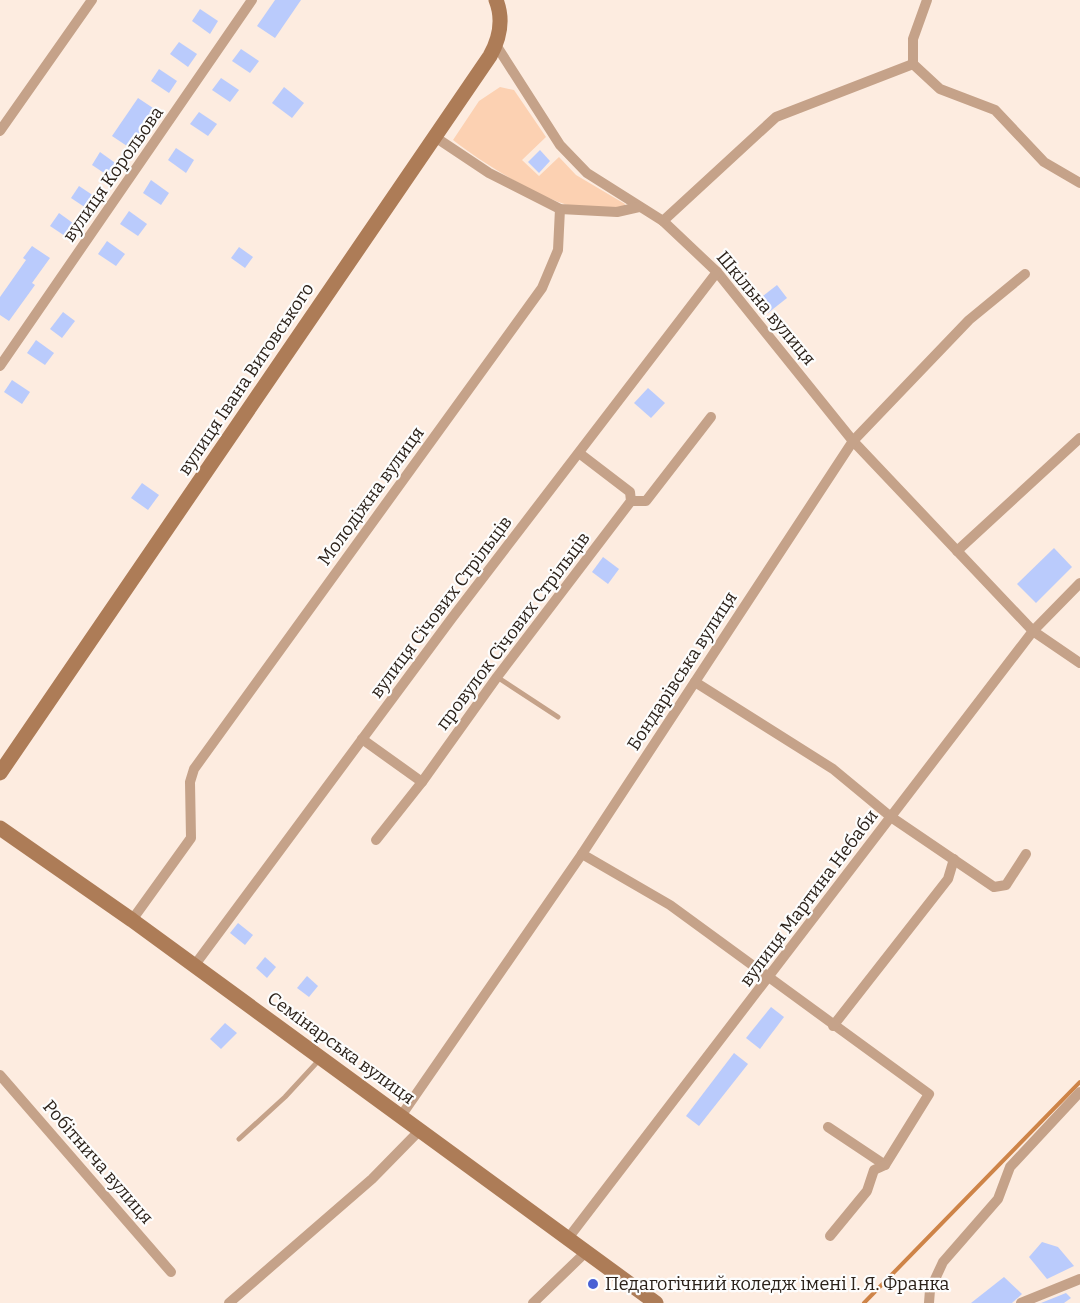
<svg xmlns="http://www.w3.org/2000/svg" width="1080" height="1303" font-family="Bitter,serif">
  <rect width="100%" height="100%" fill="#fdece0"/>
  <path fill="#fcd1b2" d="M 500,87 L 514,90 L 546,137 L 522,160 L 539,176 L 559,157 L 576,175 L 625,204 L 624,209 C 608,208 588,210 572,206 C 538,198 481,162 453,140 L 479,101 Z"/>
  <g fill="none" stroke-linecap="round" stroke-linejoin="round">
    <path stroke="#ce8448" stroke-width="4" d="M 864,1303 L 1080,1082"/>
  </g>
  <g fill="#bacbfc">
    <path d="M 275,0 L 301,0 L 275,38 L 257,26 Z"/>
    <path d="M 200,9 L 218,21 L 210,34 L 192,21 Z"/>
    <path d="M 179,42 L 197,54 L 188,67 L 170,54 Z"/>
    <path d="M 241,49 L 259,61 L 250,73 L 232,61 Z"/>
    <path d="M 159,69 L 177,81 L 169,93 L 151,81 Z"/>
    <path d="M 221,78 L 239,90 L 230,102 L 212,90 Z"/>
    <path d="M 284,87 L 304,103 L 292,118 L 272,103 Z"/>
    <path d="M 138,98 L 156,110 L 130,148 L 112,136 Z"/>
    <path d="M 199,112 L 217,124 L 208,136 L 190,124 Z"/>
    <path d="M 176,148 L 194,160 L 186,173 L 168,160 Z"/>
    <path d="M 540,150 L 550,161 L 539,173 L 528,162 Z"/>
    <path d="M 100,152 L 118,165 L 110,177 L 92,165 Z"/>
    <path d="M 151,180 L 169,193 L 161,205 L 143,193 Z"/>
    <path d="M 79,186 L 97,198 L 89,210 L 71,198 Z"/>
    <path d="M 129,211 L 147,224 L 138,236 L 120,224 Z"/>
    <path d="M 59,213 L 77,226 L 68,238 L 50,226 Z"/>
    <path d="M 107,241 L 125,254 L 116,266 L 98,254 Z"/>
    <path d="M 32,246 L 50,258 L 32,283 L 35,285 L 9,321 L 0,315 L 0,297 L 26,260 L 23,258 Z"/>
    <path d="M 239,247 L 253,257 L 245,268 L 231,258 Z"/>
    <path d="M 777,285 L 787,298 L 768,313 L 758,300 Z"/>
    <path d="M 63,312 L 75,321 L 62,338 L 50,329 Z"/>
    <path d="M 36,340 L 54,353 L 45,365 L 27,353 Z"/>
    <path d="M 12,380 L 30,392 L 22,404 L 4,392 Z"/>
    <path d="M 648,388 L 665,403 L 651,418 L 634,403 Z"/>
    <path d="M 142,483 L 159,495 L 148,510 L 131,498 Z"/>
    <path d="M 1054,548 L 1072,567 L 1036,603 L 1017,584 Z"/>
    <path d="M 603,557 L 619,569 L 608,584 L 592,572 Z"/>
    <path d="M 238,923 L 253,935 L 245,945 L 230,933 Z"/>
    <path d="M 265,957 L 276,967 L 267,978 L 256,968 Z"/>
    <path d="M 307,976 L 318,986 L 309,997 L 297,988 Z"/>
    <path d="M 771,1007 L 784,1017 L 760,1049 L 746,1038 Z"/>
    <path d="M 225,1023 L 237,1033 L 221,1049 L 210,1039 Z"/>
    <path d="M 734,1053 L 748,1064 L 699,1126 L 686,1116 Z"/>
    <path d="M 1042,1242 L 1058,1247 L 1074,1266 L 1047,1279 L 1029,1257 Z"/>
    <path d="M 1004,1277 L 1022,1294 L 1012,1303 L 971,1303 Z"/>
    <path d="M 1066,1293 L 1071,1298 L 1064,1303 L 1041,1303 Z"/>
  </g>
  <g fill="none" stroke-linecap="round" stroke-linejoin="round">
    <g stroke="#c5a289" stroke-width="5">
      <path d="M 497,677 L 558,717"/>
      <path d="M 239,1139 L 285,1097 L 321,1058"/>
    </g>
    <g stroke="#c5a289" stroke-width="10">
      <path d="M 927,0 L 913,39 L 913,64 L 940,89 L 995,110 L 1044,162 L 1080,183"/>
      <path d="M 496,45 L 560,145 L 587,173 L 663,221 L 717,272 L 853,441 L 1033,631 L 1080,663"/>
      <path d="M 0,131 L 92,0"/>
      <path d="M 435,137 L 489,173 L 560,209 L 617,212 L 639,207"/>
      <path d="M 663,221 L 776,117 L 913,64"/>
      <path d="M 0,366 L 252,0"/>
      <path d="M 631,501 L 646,501 L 711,417"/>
      <path d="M 957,551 L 1080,438"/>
      <path d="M 695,682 L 833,769 L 891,817 L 994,887 L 1006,885 L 1026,854"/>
      <path d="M 362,739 L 422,782 L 497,677 L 631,501 L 630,492 L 579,453"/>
      <path d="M 376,840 L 422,782"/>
      <path d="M 582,854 L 670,905 L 929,1094 L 885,1165 L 828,1127"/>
      <path d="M 132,920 L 191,838 L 190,782 L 194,769 L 542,288 L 558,250 L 560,209"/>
      <path d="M 194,966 L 452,618 L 717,272"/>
      <path d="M 833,1026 L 948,879 L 954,859"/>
      <path d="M 0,1075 L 171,1272"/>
      <path d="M 401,1116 L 582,854 L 853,441 L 969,320 L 1025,274"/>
      <path d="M 830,1236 L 867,1191 L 874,1170 L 885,1165"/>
      <path d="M 569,1237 L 1033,631 L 1080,583"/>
      <path d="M 229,1303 L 372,1179 L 420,1130"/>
      <path d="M 533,1303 L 587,1251"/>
      <path d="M 929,1303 L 930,1290 L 943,1262 L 998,1199 L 1010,1167 L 1080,1092"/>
      <path d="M 1021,1303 L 1080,1279"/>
    </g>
    <g stroke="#ad7c57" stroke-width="15">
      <path d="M 0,773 L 490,56 C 500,38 504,20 496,0"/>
      <path d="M 0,828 L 132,920 L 656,1303"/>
    </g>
  </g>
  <circle fill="#4860d4" stroke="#fdfdfd" stroke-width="2" cx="593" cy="1284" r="6"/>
  <g text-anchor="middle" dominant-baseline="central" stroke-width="4.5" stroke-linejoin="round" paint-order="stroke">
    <g font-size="18" fill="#2c221a" stroke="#fdfdfd">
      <text transform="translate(113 174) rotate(-55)">вулиця Корольова</text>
      <text transform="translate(766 308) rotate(50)">Шкільна вулиця</text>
      <text transform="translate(246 379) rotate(-56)">вулиця Івана Виговського</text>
      <text transform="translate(371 496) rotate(-54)">Молодіжна вулиця</text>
      <text transform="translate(441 607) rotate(-53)">вулиця Січових Стрільців</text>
      <text transform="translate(513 631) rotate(-53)">провулок Січових Стрільців</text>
      <text transform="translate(682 671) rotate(-57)">Бондарівська вулиця</text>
      <text transform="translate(809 898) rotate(-53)">вулиця Мартина Небаби</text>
      <text transform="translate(341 1048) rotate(36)">Семінарська вулиця</text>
      <text transform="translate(98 1162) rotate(49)">Робітнича вулиця</text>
    </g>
    <g font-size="18" fill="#2c221a" stroke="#fdfdfd" text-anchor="start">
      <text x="605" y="1284">Педагогічний коледж імені І. Я. Франка</text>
    </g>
  </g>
</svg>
